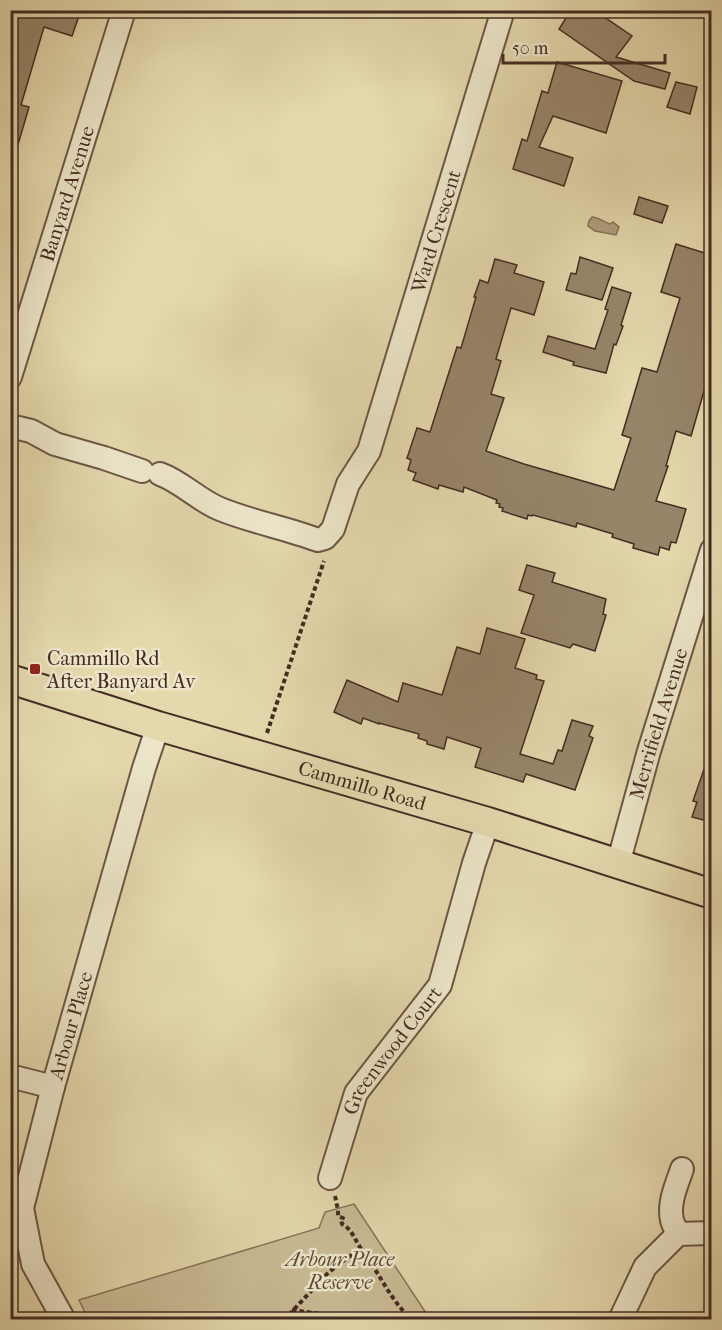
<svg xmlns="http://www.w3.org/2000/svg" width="722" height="1330" font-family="'IM FELL French Canon',serif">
  <rect width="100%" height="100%" fill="#e4d8ad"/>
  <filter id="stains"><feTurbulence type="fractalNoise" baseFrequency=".00333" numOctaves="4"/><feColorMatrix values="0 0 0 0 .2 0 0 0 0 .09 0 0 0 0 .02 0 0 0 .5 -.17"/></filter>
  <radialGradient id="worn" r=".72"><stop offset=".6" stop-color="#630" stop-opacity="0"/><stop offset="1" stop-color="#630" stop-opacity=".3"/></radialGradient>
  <path fill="#c9bb95" stroke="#86745c" stroke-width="1.5" d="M 354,1204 L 430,1319 L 88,1319 L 79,1300 L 319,1228 L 325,1212 Z"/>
  <path fill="#ae9e7e" stroke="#847059" stroke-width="1.5" d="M 592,217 C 598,217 604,222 610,224 L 613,222 L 619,227 L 616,235 L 595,231 L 588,226 L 589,221 Z"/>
  <g fill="#97856a" stroke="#442c22" stroke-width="1.5">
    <path d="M 10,10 L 81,10 L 72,36 L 44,27 L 21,105 L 29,107 L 15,155 L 10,154 Z"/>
    <path d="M 571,10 L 594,10 L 632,36 L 616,57 L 670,73 L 665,89 L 634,81 L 559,29 Z"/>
    <path d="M 557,62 L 622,81 L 606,133 L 553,116 L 539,147 L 573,158 L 564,186 L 513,169 L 522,139 L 527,141 L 542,91 L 548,93 Z"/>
    <path d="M 676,82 L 697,87 L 690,114 L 667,107 Z"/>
    <path d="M 639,197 L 668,206 L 662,223 L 634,214 Z"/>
    <path d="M 676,244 L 711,255 L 711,367 L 691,436 L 676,431 L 666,466 L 668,466 L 656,501 L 686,509 L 676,543 L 671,542 L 669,550 L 660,547 L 658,555 L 633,548 L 634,544 L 612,537 L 613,534 L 577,523 L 576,527 L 533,515 L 532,516 L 528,515 L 527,519 L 502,511 L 503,508 L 499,507 L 500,504 L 496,503 L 497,500 L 464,487 L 463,492 L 439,485 L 438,489 L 413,480 L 416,473 L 408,470 L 411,460 L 407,458 L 417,428 L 430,432 L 457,347 L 461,348 L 476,297 L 474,297 L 480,280 L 488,283 L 495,259 L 517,265 L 514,273 L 544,282 L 534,315 L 511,308 L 496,359 L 501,361 L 491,394 L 504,398 L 486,451 L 524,464 L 614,490 L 631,438 L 622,435 L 642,368 L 657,372 L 680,298 L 661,292 Z"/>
    <path d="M 580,257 L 613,268 L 602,300 L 566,290 L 571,273 L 576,274 Z"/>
    <path d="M 612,287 L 631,293 L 621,325 L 623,326 L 616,345 L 614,344 L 606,373 L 573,365 L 574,362 L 543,352 L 548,336 L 595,349 L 608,310 L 605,309 Z"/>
    <path d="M 527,565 L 555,573 L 552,582 L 606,599 L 603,614 L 606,615 L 595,651 L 573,644 L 570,648 L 521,633 L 534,595 L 519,590 Z"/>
    <path d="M 487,628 L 525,639 L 515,668 L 537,675 L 536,679 L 544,681 L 520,754 L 553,764 L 558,750 L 562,751 L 572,720 L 593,726 L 589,736 L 593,738 L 575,790 L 526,774 L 523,782 L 475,767 L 481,748 L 447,737 L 444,749 L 427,744 L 427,741 L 418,738 L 419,734 L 379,723 L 379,724 L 363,718 L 361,724 L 334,712 L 347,680 L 398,702 L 403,683 L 442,695 L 457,647 L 480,654 Z"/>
    <path d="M 709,755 L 711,756 L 711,822 L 692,817 L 697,802 L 693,801 Z"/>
  </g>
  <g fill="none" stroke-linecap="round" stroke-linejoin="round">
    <g stroke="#6c5745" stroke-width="26">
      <g id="minor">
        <path id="s1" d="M 10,377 L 124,10"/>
        <path d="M 10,426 L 31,431 L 55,444 L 104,458 L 142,471"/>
        <path id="s2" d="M 160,474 C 182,482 198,500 220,509 C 252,522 286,528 318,540 L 325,538 L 333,529 L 348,484 L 369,451 L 503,10"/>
        <path id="s3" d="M 618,864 L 649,751 L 712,550"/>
        <path d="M 10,1076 L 53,1087"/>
        <path id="s4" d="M 330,1178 L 356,1093 L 440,985 L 474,863 L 488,822"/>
        <path d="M 678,1234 C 676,1229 673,1225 672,1220 C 668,1203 677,1184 682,1169"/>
        <path d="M 678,1234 L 712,1233"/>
        <path id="s5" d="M 64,1320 L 33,1264 L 22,1208 L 53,1087 L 144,768 L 158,726"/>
        <path d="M 620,1320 L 645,1267 L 678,1234"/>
      </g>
    </g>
    <g stroke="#442c22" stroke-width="32">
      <g id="major">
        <path id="s6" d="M 10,679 L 158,726 L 488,822 L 712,894"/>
      </g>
    </g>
    <g stroke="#442c22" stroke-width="4" stroke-dasharray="4.5 3" stroke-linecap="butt">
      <path d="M 267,733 L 324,561"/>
      <path d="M 335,1196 L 338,1210 L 338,1216 L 343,1218 L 341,1220 L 342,1224 C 353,1230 355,1241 362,1250 C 378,1271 388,1295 406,1314"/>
      <path d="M 292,1310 C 313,1313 334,1316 355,1316 C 378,1316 395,1309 417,1320"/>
      <path d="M 284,1320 L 327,1274 L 340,1263 L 361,1249"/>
    </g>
    <use href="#minor" stroke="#ede6ca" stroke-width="22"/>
    <use href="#major" stroke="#e4d8ad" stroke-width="28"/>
  </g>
  <rect fill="#8f2418" stroke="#ede6ca" stroke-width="2" x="29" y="663" width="12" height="12" rx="3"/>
  <g text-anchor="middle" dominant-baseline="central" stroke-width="5" stroke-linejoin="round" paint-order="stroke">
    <g font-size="20" fill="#442c22" stroke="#ede6ca">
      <text stroke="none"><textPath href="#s1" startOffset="192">Banyard Avenue</textPath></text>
      <text stroke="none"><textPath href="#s2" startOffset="508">Ward Crescent</textPath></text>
      <text stroke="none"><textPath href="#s3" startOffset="146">Merrifield Avenue</textPath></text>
      <text stroke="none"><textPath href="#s6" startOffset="368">Cammillo Road</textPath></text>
      <text stroke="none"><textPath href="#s5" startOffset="310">Arbour Place</textPath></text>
      <text stroke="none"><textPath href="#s4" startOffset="144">Greenwood Court</textPath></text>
    </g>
    <g font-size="20" fill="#442c22" stroke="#ede6ca" text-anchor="start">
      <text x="47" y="658">Cammillo Rd<tspan x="47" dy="23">After Banyard Av</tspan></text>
    </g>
    <g font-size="20" font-style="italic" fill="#5f4939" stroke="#ede6ca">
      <text x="340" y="1259">Arbour Place<tspan x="340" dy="23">Reserve</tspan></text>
    </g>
  </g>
  <rect width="722" height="1330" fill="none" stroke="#e4d8ad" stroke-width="36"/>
  <rect x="12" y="12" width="698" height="1306" fill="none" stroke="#442c22" stroke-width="3"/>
  <rect x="18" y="18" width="686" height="1294" fill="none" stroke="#442c22" stroke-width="1.5"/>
  <path d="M503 54v9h162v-9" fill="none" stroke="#442c22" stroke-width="3"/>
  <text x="512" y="54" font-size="18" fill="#442c22" stroke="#ede6ca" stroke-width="4.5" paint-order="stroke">50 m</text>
  <rect width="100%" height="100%" filter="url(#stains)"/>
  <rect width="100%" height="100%" fill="url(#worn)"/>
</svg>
